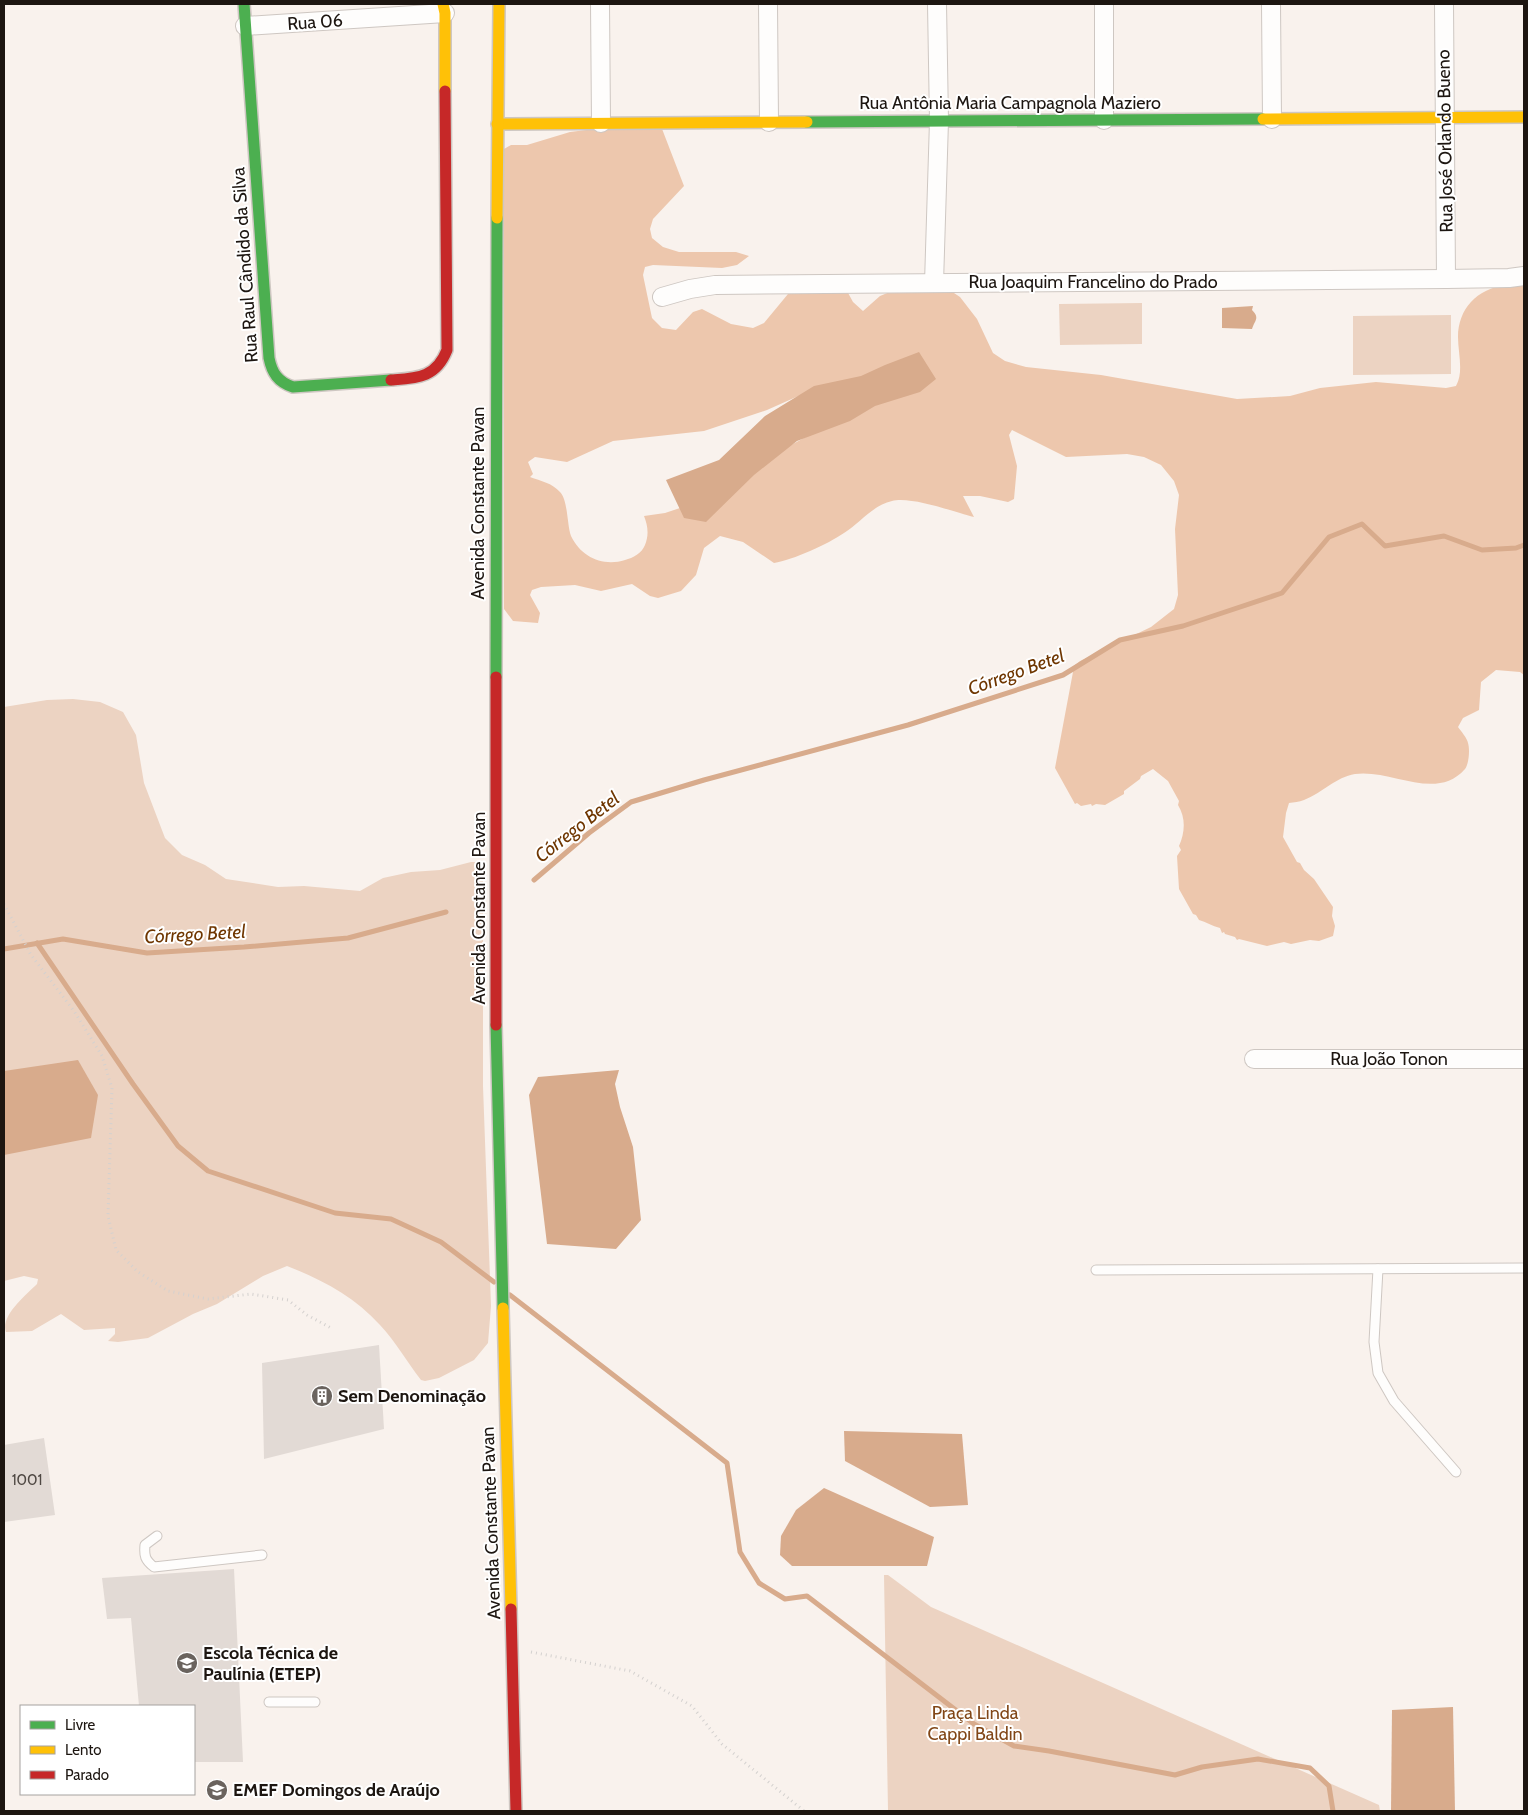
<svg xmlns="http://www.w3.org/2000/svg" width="1528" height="1815" font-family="Cabin,sans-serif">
  <rect width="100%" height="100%" fill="#f9f2ed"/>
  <g fill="#ecd3c2">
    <path d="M 1142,303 L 1142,344 L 1060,345 L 1059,304 Z"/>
    <path d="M 1451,315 L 1451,374 L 1353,375 L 1353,316 Z"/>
    <path d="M 73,699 L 100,702 L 123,712 L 136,735 L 144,783 L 165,838 L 182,855 L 205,865 L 226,879 L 278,887 L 304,886 L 360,891 L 383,878 L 411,872 L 440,870 L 471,862 L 483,862 L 483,1086 L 491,1306 L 488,1343 L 474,1360 L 439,1378 L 425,1381 L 421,1380 C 407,1362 396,1342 380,1325 C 355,1297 321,1279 287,1266 L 263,1276 L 217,1304 L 193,1314 L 148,1338 L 118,1342 L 108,1341 L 115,1334 L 115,1328 L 84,1330 L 61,1314 L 32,1331 L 6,1332 C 0,1316 26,1295 37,1284 L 38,1279 L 24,1276 L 4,1281 L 4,707 L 47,700 Z"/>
    <path d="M 884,1575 L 888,1575 L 931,1607 L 1379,1805 L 1380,1811 L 888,1811 Z"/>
  </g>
  <path fill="#edc7ad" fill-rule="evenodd" d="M 659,121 L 684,186 L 653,219 L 650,229 L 652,238 L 663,247 L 679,252 L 736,252 L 749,256 L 737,265 L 722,268 L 653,265 L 645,267 L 643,275 L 652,318 L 662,328 L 676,330 L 693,312 L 702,309 L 731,324 L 753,328 L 764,323 L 788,294 L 811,286 L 847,291 L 853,302 L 863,311 L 880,296 L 909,284 L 945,287 L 960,297 L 977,319 L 993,353 L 1005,361 L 1026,367 L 1101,375 L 1237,399 L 1290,396 L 1320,388 L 1376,382 L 1446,388 L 1456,386 C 1464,372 1458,353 1458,337 C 1458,309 1477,289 1505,285 C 1511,284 1518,285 1524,285 L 1524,675 L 1520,672 L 1496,670 L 1481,682 L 1479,710 L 1463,718 L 1458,727 C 1461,731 1467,738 1468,743 C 1470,749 1469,764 1465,769 C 1436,802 1392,769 1355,774 C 1336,777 1322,793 1304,800 C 1299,802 1294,802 1289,803 L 1286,813 L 1283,837 L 1297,862 L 1300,863 L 1304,870 L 1314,879 L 1333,907 L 1332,916 L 1335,926 L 1333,936 L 1319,941 L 1310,940 L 1291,944 L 1284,942 L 1267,946 L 1239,939 L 1237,940 L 1235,937 L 1225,934 L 1224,932 L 1222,933 L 1220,928 C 1212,926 1206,922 1199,920 L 1196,915 L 1193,914 L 1179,889 L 1177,856 L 1181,850 L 1179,846 C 1185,832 1186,818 1178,805 L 1179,801 L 1168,781 L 1153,769 L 1141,776 L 1140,779 L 1124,791 L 1124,794 L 1105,805 L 1096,804 L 1092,806 L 1091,804 L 1081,806 L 1077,803 L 1075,804 L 1055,768 L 1073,672 L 1069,670 L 1080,661 L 1151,627 L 1174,609 L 1178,595 L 1175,529 L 1179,495 L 1174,481 L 1161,465 L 1144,457 L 1127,454 L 1066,457 L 1012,430 L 1009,435 L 1017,466 L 1014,499 L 1008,502 L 980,496 L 963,496 L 974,517 C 954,512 911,496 892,501 C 873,505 860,523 844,533 C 828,544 793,560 774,563 L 743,542 L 720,536 L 704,548 L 696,575 L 681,591 L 658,598 L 650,596 L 632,584 L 601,591 L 575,585 L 541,587 L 532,590 L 530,595 L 540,613 L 538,623 L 513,621 L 504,609 L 504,149 L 511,145 L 527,145 L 570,132 ZM 823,385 L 893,389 L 760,462 L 731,491 L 665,513 L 644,516 C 648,526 649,535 645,545 C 642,553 633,558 625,560 C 603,567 581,557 571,536 C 567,525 568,500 560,492 C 552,483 541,481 530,477 L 533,474 L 528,462 L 535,457 L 567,462 L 613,441 L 704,431 L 767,410 Z"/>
  <g fill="#d8ab8c">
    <path d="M 1253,306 L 1252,310 C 1260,318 1255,320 1252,329 L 1222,328 L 1222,308 Z"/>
    <path d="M 919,352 L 936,379 L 920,392 L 875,406 L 850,421 L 797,441 L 754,475 L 706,522 L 684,518 L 666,480 L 719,460 L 765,416 L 814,386 L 861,376 L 885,365 Z"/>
    <path d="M 78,1060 L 98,1095 L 91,1138 L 4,1155 L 4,1071 Z"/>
    <path d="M 619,1070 L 615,1084 L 620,1107 L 633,1147 L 641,1220 L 616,1249 L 547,1244 L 529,1095 L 538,1077 Z"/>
    <path d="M 844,1431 L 962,1434 L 968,1505 L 930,1507 L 845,1461 Z"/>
    <path d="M 824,1488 L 934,1537 L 927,1566 L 792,1566 L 780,1555 L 781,1536 L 796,1510 Z"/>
    <path d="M 1453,1707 L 1455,1811 L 1391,1811 L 1392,1710 Z"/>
  </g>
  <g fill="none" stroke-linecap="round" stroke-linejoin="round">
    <g stroke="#d8ab8c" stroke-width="5">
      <path d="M 534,880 L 589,833 L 631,802 L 704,780 L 908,725 L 1063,675 L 1120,640 L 1183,626 L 1282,593 L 1329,537 L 1362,524 L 1385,546 L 1444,536 L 1482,550 L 1516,548 L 1524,545"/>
      <path d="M 37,943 L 133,1084 L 178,1146 L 208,1171 L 335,1213 L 391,1219 L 441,1242 L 494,1282"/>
      <path d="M 4,949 L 63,939 L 147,953 L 244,947 L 348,938 L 446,912"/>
      <path d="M 510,1295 L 727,1463 L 740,1552 L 759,1583 L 785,1599 L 807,1596 L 974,1724 L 1014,1746 L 1049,1751 L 1175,1775 L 1202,1767 L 1258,1759 L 1310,1768 L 1329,1786 L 1333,1811"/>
    </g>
  </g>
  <g fill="#e2dad5">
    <path d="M 379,1345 L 384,1429 L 264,1459 L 262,1363 Z"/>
    <path d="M 44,1438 L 55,1515 L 4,1522 L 4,1445 Z"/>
    <path d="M 234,1569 L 243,1762 L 194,1762 L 194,1706 L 139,1706 L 131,1618 L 107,1619 L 102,1578 Z"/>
  </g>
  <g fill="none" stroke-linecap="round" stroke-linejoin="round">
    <g stroke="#cec7c2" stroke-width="11">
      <g id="lane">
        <path d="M 1378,1269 L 1374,1342 L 1378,1373 L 1394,1401 L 1456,1472"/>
        <path d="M 1096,1270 L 1524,1268"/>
        <path d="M 157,1536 L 145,1545 C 144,1556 145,1560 154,1567 L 262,1555"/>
        <path d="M 269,1702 L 315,1702"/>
      </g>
    </g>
    <g stroke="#cec7c2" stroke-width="20">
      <g id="street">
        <path d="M 600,4 L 601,123"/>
        <path d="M 768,4 L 769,122"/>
        <path d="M 1104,4 L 1104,120"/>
        <path d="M 1271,4 L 1272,119"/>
        <path d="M 1444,4 L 1446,279"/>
        <path d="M 245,26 L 445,13"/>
        <path d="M 934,283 L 939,121 L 937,4"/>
        <path d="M 662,297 L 690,289 L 715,285 L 1446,279 L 1509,278 L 1524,276"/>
        <path d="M 1254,1059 L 1524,1059"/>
      </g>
    </g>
    <g stroke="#cec7c2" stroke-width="14">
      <g id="fast">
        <path d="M 244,4 L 269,358 C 272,373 278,382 293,387 L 391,380"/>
        <path d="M 807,122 L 1263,119"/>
        <path d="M 496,677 L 497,218"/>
        <path d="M 496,1025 L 503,1308"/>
      </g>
    </g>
    <g stroke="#cec7c2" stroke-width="14">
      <g id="slow">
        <path d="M 443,4 L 445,13 L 445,91"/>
        <path d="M 1263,119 L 1524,117"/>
        <path d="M 497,124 L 807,122"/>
        <path d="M 497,218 L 499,4"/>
        <path d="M 503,1308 L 511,1609"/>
      </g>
    </g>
    <g stroke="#cec7c2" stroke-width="14">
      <g id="jam">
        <path d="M 391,380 C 417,378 436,378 447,350 L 445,91"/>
        <path d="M 496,677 L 496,1025"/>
        <path d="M 511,1609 L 516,1811"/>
      </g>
    </g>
    <g stroke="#d4d1cf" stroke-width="3" stroke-dasharray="1 4" stroke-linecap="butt">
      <path d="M 4,904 L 31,955 L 74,1011 L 102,1056 L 112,1088 L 108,1216 L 116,1250 L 138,1272 L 168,1291 L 208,1299 L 251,1294 L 288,1300 L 307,1315 L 331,1328"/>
      <path d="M 531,1652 L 630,1671 L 692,1706 L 722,1744 L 804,1811"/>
    </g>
    <use href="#lane" stroke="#fefdfc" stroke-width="9"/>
    <use href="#street" stroke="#fefdfc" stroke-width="18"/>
    <use href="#fast" stroke="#4caf50" stroke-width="11"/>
    <use href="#slow" stroke="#ffc107" stroke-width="11"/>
    <use href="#jam" stroke="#c62828" stroke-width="11"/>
  </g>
  <defs>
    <g id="building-disc" transform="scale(1.125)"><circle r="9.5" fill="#6a635e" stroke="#fff"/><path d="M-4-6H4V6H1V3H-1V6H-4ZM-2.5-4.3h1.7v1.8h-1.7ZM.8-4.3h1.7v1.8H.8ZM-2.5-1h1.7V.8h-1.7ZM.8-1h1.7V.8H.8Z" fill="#fff"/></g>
    <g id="university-disc" transform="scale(1.125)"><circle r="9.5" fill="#6a635e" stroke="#fff"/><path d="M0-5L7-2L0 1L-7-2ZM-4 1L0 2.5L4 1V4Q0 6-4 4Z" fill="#fff"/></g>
    <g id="school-disc" transform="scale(1.125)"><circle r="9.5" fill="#6a635e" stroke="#fff"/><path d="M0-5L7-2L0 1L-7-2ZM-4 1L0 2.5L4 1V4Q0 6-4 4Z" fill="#fff"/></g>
  </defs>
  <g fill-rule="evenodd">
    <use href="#building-disc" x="322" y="1396"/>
    <use href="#university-disc" x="187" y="1663"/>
    <use href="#school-disc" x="217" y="1790"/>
  </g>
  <g text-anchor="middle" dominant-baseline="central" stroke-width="4" stroke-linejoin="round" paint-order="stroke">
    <g font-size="15" fill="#4f4843">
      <text x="27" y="1480">1001</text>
    </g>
    <g font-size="18" fill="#1d1611" stroke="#fff">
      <text transform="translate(315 22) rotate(-4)">Rua 06</text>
      <text x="1010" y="103">Rua Antônia Maria Campagnola Maziero</text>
      <text transform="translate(1445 141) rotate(-91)">Rua José Orlando Bueno</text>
      <text transform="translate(245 265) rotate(-94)">Rua Raul Cândido da Silva</text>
      <text x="1093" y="282">Rua Joaquim Francelino do Prado</text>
      <text transform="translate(478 503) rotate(-90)">Avenida Constante Pavan</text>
      <text transform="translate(479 908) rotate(-90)">Avenida Constante Pavan</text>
      <text x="1389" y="1059">Rua João Tonon</text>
      <text transform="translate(491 1523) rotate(-92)">Avenida Constante Pavan</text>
    </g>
    <g font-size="18" font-weight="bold" fill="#1d1611" stroke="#fff" text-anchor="start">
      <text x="338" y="1396">Sem Denominação</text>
      <text x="203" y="1653">Escola Técnica de<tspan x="203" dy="21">Paulínia (ETEP)</tspan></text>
      <text x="233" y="1790">EMEF Domingos de Araújo</text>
    </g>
    <g font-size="18" fill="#814617" stroke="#fff">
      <text x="975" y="1713">Praça Linda<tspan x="975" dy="21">Cappi Baldin</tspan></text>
    </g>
    <g font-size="19" font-style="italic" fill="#6f3600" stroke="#fff">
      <text transform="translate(1016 672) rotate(-20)">Córrego Betel</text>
      <text transform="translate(577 827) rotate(-38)">Córrego Betel</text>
      <text transform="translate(195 934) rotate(-3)">Córrego Betel</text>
    </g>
  </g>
  <rect width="1528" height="1815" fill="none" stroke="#1d1611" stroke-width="10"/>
  <rect x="20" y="1705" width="175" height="90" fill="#ffffff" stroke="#a5a2a0"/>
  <rect x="30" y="1721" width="25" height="8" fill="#4caf50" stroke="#a5a2a0"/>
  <text x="65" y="1730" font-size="15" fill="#1d1611">Livre</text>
  <rect x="30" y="1746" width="25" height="8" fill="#ffc107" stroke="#a5a2a0"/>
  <text x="65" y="1755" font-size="15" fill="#1d1611">Lento</text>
  <rect x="30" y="1771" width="25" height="8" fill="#c62828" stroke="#a5a2a0"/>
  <text x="65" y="1780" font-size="15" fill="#1d1611">Parado</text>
</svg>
